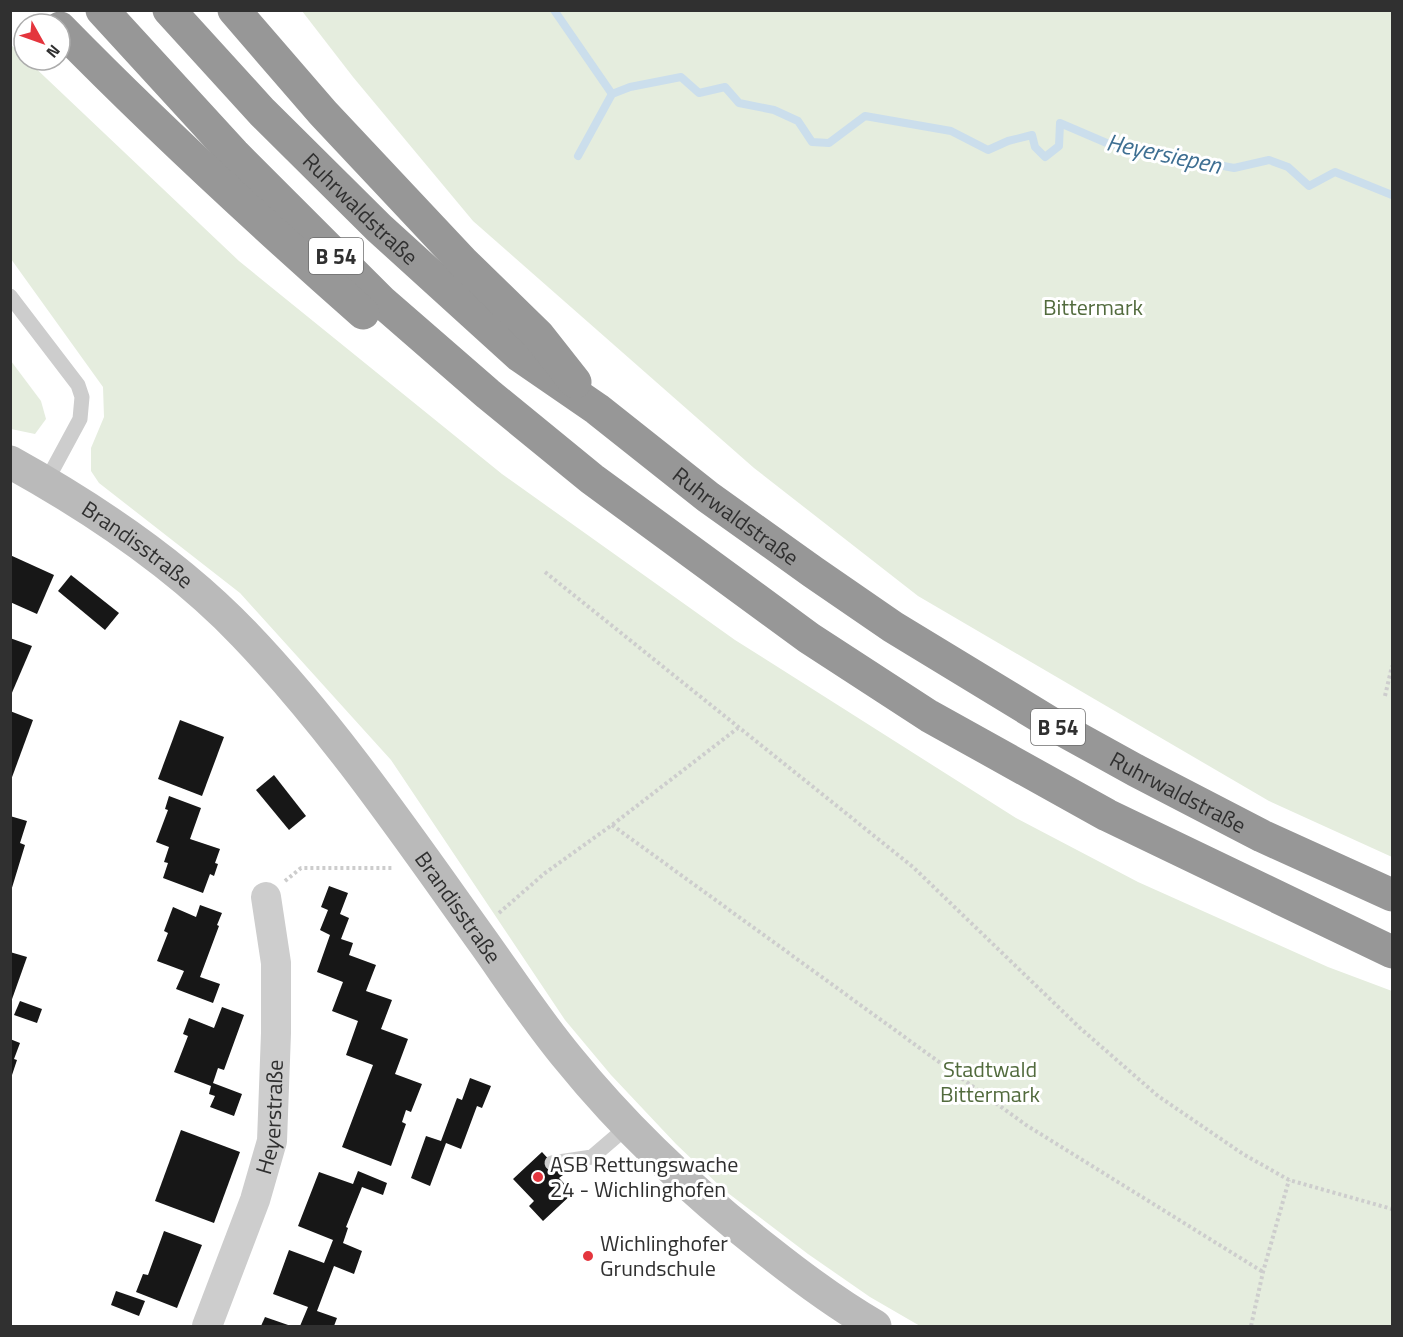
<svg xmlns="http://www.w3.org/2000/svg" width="1403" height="1337" font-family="'Titillium Web',sans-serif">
  <rect width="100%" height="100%" fill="#fff"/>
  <g fill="#e5edde">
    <path d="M 302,11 L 1392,11 L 1392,857 L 1269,801 L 918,596 L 754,468 L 473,221 L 353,77 Z"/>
    <path d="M 10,44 L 24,57 L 24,60 L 27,60 L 239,261 L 502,474 L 735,640 L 1016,818 L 1138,882 L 1328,967 L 1392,991 L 1392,1326 L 920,1326 L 870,1297 L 808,1254 L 724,1190 L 676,1144 L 611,1075 L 565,1020 L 391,760 L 240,593 L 99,483 L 91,471 L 91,448 L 104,417 L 103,387 L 11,259 Z"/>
    <path d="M 11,361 L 41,401 L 46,419 L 35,434 L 11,429 Z"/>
  </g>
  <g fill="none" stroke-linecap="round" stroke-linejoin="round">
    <g stroke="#cbdeec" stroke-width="8">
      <path d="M 554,10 L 612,94"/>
      <path d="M 578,156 L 612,94 L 630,87 L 681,77 L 699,93 L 725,87 L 739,103 L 774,110 L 798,121 L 812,142 L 829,143 L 865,116 L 951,131 L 988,150 L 1008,141 L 1032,135 L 1035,147 L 1045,157 L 1059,146 L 1060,123 L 1109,144 L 1234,168 L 1269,160 L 1288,167 L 1309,186 L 1335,172 L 1392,195"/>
    </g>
  </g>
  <g fill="#171717">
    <path d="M 10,555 L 54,575 L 37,614 L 10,602 Z"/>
    <path d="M 71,575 L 119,613 L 105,630 L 58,591 Z"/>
    <path d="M 10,638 L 32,646 L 11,695 L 10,695 Z"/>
    <path d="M 10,711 L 33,720 L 11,780 L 10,780 Z"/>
    <path d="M 180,720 L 224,737 L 202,796 L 158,779 Z"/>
    <path d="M 274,775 L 306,816 L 289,830 L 256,790 Z"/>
    <path d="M 169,796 L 201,808 L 190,839 L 220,849 L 215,863 L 218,864 L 214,876 L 210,874 L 203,893 L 163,878 L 168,863 L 164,862 L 169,847 L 156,842 L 168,810 L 165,809 Z"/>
    <path d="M 10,816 L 27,821 L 20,843 L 25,845 L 11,891 Z"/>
    <path d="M 329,886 L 348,893 L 340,914 L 349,918 L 341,939 L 353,943 L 349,955 L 376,965 L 366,991 L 392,1000 L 381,1029 L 408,1039 L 395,1074 L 422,1084 L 411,1112 L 406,1110 L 402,1122 L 406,1124 L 391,1166 L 342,1147 L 373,1065 L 346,1055 L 358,1021 L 332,1011 L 343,982 L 317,972 L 330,935 L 320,930 L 328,910 L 321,907 Z"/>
    <path d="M 200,905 L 222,913 L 217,925 L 219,926 L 200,977 L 220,984 L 213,1003 L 176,989 L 184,971 L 157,961 L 168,933 L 164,931 L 173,907 L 196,917 Z"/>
    <path d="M 10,952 L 27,957 L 11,1002 L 10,1002 Z"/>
    <path d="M 20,1001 L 42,1009 L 37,1023 L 14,1015 Z"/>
    <path d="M 222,1007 L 244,1015 L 224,1070 L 218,1068 L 213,1083 L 242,1094 L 234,1116 L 210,1107 L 215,1096 L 209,1094 L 211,1086 L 174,1072 L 188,1036 L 183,1034 L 189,1018 L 214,1028 Z"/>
    <path d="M 10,1039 L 20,1043 L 14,1059 L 17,1060 L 11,1078 Z"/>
    <path d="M 470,1078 L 491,1086 L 482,1108 L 477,1106 L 461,1149 L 446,1143 L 430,1186 L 411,1178 L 426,1136 L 441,1141 L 457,1098 L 462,1100 Z"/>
    <path d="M 181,1130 L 240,1152 L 214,1223 L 155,1201 Z"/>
    <path d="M 542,1152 L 563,1175 L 559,1178 L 573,1193 L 543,1221 L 529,1206 L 534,1201 L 513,1179 Z"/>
    <path d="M 358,1171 L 387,1183 L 383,1195 L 362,1187 L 346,1227 L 348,1228 L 343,1243 L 362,1251 L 354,1274 L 334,1266 L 317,1311 L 337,1318 L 334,1326 L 300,1326 L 308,1307 L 273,1294 L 289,1250 L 324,1263 L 333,1240 L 298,1226 L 319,1172 L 353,1184 Z"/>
    <path d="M 164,1231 L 202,1245 L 177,1308 L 136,1292 L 143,1274 L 148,1275 Z"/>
    <path d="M 116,1291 L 145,1301 L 139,1316 L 111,1305 Z"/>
    <path d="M 265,1317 L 291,1326 L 261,1326 Z"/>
  </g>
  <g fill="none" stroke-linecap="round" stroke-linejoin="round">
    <g stroke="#cdcdcd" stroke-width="4" stroke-dasharray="3 3" stroke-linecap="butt">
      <path d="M 545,572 L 913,867 L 1080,1028 L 1158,1096 L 1243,1154 L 1289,1180 L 1392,1209"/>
      <path d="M 1385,696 L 1392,666"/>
      <path d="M 612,825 L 1026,1125 L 1263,1272"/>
      <path d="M 285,881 L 301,868 L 393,868"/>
      <path d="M 499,913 L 545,873 L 612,825 L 738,728"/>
      <path d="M 1251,1326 L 1263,1272 L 1289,1180"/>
    </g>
    <g stroke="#cdcdcd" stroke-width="15">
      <path d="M 10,296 L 78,385 L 82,397 L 80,419 L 46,482"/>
      <path d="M 552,1163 L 592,1157 L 627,1127"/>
    </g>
    <path stroke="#cdcdcd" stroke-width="30" id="s1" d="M 207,1326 L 255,1200 L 272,1141 L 276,1033 L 276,963 L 266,897"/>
    <path stroke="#bababa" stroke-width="33" id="s2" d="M 10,462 C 93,508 179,566 244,634 C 334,728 408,837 484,943 C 511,981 538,1022 568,1058 C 627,1131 695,1194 768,1251 C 802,1278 837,1304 875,1326"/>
    <g stroke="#979797" stroke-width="33">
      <path d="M 102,10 L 234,154 L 381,301 L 488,394 L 592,479 L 809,638 L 929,716 L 1107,815 L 1392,952"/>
      <path id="s3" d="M 169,10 L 262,112 L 379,228 L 520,356 L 597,409 L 708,497 L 813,572 L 893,627 L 1059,728 L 1135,770 L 1262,836 L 1392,895"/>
      <path d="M 234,10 L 323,113 L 463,262 L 538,335 L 575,382"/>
      <path d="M 60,28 C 157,127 259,221 363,313"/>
    </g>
  </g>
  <g fill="#e4353d" stroke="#fff" stroke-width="2">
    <circle cx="538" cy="1177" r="6"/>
    <circle cx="588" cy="1256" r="6"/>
  </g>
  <g text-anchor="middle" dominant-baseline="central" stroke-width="6" stroke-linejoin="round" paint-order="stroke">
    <g fill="#fff" stroke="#6e6e6e" stroke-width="1.5">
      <rect x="309" y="238" width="54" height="36" rx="4.5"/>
      <rect x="1031" y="709" width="54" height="36" rx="4.5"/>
    </g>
    <g font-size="21" font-weight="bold" fill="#303030">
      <text x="336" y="256">B 54</text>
      <text x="1058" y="727">B 54</text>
    </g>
    <g font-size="22" fill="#303030" stroke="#fff">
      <text stroke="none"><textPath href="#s3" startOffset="276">Ruhrwaldstraße</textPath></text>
      <text stroke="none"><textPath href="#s3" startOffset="762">Ruhrwaldstraße</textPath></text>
      <text stroke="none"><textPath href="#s2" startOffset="152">Brandisstraße</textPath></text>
      <text stroke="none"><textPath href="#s3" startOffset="1284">Ruhrwaldstraße</textPath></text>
      <text stroke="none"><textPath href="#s2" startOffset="639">Brandisstraße</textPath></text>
      <text stroke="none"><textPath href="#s1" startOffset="220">Heyerstraße</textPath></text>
    </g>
    <g font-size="22" fill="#526b3d" stroke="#fff">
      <text x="1093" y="307">Bittermark</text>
      <text x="990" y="1069">Stadtwald<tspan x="990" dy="25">Bittermark</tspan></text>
    </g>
    <g font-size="22" fill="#303030" stroke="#fff" text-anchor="start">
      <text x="550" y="1164">ASB Rettungswache<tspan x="550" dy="25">24 - Wichlinghofen</tspan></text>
      <text x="600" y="1243">Wichlinghofer<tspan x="600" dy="25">Grundschule</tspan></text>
    </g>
    <g font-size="24" font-style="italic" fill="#3e6f92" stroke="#fff">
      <text transform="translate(1164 153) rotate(12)">Heyersiepen</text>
    </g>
  </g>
  <rect width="1403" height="1337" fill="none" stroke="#303030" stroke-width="24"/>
  <g transform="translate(42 42) rotate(130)"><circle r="28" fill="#ffffff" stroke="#acacac" stroke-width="1.5"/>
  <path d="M0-4.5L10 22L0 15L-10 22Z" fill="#e4353d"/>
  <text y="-9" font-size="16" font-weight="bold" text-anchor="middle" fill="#303030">N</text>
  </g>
</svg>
